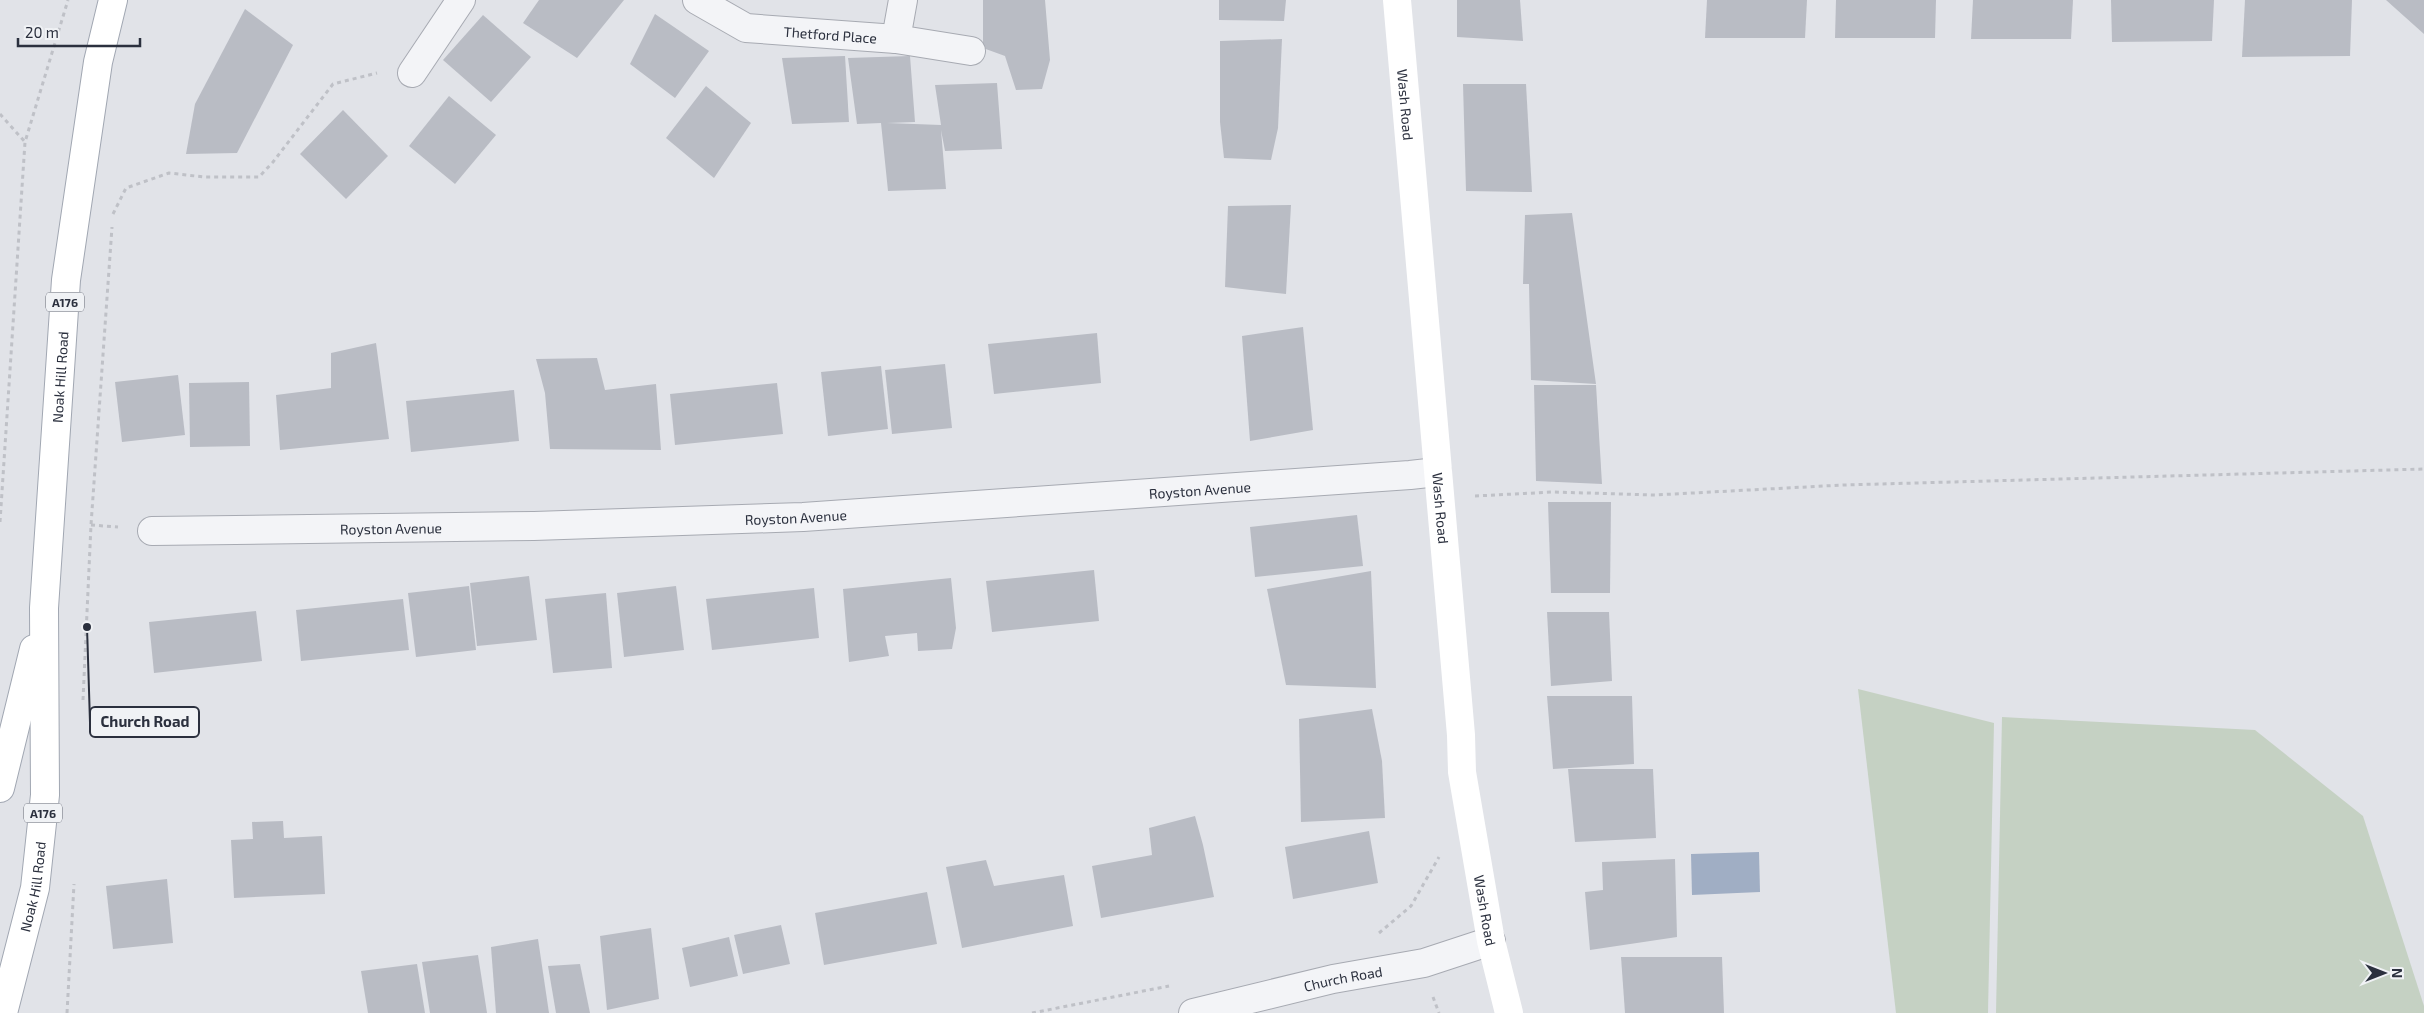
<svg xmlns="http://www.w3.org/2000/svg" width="2424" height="1013" font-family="'Exo 2',sans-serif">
  <rect width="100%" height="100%" fill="#e1e3e8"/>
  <g fill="#c5d1c3">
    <path d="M 1858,689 L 1994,723 L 1988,1013 L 1896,1013 Z"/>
    <path d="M 2002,717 L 2255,730 L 2363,816 L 2424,1006 L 2424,1013 L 1996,1013 Z"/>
  </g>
  <path fill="#a0aec4" d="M 1759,852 L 1760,892 L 1692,895 L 1691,854 Z"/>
  <g fill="#b9bcc4">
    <path d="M 539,0 L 624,0 L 577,58 L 523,23 Z"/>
    <path d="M 983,0 L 1045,0 L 1050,60 L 1042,89 L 1016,90 L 1005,56 L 983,48 Z"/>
    <path d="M 1219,0 L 1286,0 L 1284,21 L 1219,20 Z"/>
    <path d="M 1457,0 L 1520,0 L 1523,41 L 1457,37 Z"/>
    <path d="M 1707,0 L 1807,0 L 1805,38 L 1705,38 Z"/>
    <path d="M 1836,0 L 1936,0 L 1935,38 L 1835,38 Z"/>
    <path d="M 1973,0 L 2073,0 L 2071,39 L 1971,39 Z"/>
    <path d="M 2111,0 L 2214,0 L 2212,41 L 2112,42 Z"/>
    <path d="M 2245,0 L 2352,0 L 2350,56 L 2242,57 Z"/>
    <path d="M 2386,0 L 2424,0 L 2424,34 Z"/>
    <path d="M 245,9 L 293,45 L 237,153 L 186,154 L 195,104 Z"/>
    <path d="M 655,14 L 709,51 L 675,98 L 630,64 Z"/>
    <path d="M 483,15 L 531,57 L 491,102 L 443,60 Z"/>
    <path d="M 1282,39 L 1278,128 L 1271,160 L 1224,158 L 1220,122 L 1220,41 Z"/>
    <path d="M 845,56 L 849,122 L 792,124 L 782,58 Z"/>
    <path d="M 910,56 L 915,122 L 887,123 L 941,125 L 935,85 L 997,83 L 1002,149 L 945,151 L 941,130 L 946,189 L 888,191 L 881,123 L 857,124 L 848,58 Z"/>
    <path d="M 1463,84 L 1526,84 L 1532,192 L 1466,191 Z"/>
    <path d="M 706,86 L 751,123 L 714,178 L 666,138 Z"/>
    <path d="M 449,96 L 496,135 L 455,184 L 409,146 Z"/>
    <path d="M 343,110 L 388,156 L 346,199 L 300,154 Z"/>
    <path d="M 1291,205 L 1286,294 L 1225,287 L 1228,206 Z"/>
    <path d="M 1572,213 L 1596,384 L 1531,380 L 1529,284 L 1523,284 L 1525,215 Z"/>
    <path d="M 1303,327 L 1313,430 L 1250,441 L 1242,336 Z"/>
    <path d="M 1097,333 L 1101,383 L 994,394 L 988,344 Z"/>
    <path d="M 376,343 L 389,439 L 280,450 L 276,395 L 331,388 L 331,353 Z"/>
    <path d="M 597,358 L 605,390 L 656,384 L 661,450 L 550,449 L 545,393 L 536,359 Z"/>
    <path d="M 945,364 L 952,428 L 892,434 L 885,370 Z"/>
    <path d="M 881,366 L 888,429 L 828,436 L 821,372 Z"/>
    <path d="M 178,375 L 185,435 L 122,442 L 115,382 Z"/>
    <path d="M 249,382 L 250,446 L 190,447 L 189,383 Z"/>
    <path d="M 777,383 L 783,434 L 675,445 L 670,394 Z"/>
    <path d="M 1534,385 L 1596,385 L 1602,484 L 1536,481 Z"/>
    <path d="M 514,390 L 519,441 L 411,452 L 406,401 Z"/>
    <path d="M 1548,502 L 1611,502 L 1610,593 L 1551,593 Z"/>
    <path d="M 1357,515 L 1363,566 L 1255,577 L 1250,527 Z"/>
    <path d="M 1094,570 L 1099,621 L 992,632 L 986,581 Z"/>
    <path d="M 1371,571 L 1376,688 L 1286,685 L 1267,589 Z"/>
    <path d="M 529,576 L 537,640 L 477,646 L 470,583 Z"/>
    <path d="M 951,578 L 956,628 L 952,649 L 918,651 L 917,633 L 885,636 L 889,656 L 849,662 L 843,589 Z"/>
    <path d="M 469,586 L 476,650 L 416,657 L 408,593 Z"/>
    <path d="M 676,586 L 684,650 L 624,657 L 617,593 Z"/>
    <path d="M 814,588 L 819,638 L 712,650 L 706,599 Z"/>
    <path d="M 606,593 L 612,668 L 553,673 L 545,599 Z"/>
    <path d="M 403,599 L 409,650 L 301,661 L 296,610 Z"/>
    <path d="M 256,611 L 262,661 L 154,673 L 149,622 Z"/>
    <path d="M 1547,612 L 1609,612 L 1612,681 L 1551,686 Z"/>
    <path d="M 1547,696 L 1632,696 L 1634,764 L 1553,769 Z"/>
    <path d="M 1372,709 L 1382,761 L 1385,818 L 1301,822 L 1299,719 Z"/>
    <path d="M 1568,769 L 1653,769 L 1656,838 L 1575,842 Z"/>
    <path d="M 1195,816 L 1203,845 L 1214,897 L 1101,918 L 1092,866 L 1152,855 L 1149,828 Z"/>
    <path d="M 283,821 L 284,838 L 322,836 L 325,894 L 234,898 L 231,840 L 253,839 L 252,822 Z"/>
    <path d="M 1369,831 L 1378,883 L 1293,899 L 1285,847 Z"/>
    <path d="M 1675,859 L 1677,937 L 1590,950 L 1585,892 L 1603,890 L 1602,862 Z"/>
    <path d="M 986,860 L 994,886 L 1064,875 L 1073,926 L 962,948 L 946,867 Z"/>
    <path d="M 167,879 L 173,943 L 113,949 L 106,886 Z"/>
    <path d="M 927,892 L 937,944 L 824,965 L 815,913 Z"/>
    <path d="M 781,925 L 790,964 L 743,974 L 734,935 Z"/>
    <path d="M 651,928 L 659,999 L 607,1010 L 600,936 Z"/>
    <path d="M 729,937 L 738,976 L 690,987 L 682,948 Z"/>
    <path d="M 538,939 L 549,1013 L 496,1013 L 491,947 Z"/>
    <path d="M 478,955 L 487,1013 L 430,1013 L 422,962 Z"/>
    <path d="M 1621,957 L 1722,957 L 1724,1013 L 1625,1013 Z"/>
    <path d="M 417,964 L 425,1013 L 368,1013 L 361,971 Z"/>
    <path d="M 580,964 L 590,1013 L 556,1013 L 548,966 Z"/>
  </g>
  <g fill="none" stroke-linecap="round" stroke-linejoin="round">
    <g stroke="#a7aab2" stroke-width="30">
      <g id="street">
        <path id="s1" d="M 697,0 L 746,28 L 896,39 L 971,51"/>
        <path d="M 896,39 L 903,0"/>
        <path d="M 412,73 L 461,0"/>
        <path id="s2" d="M 152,531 L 534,526 L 803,517 L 1410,475 L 1437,472"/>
        <path id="s3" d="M 1193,1013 L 1333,979 L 1424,963 L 1491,941"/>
      </g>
    </g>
    <g stroke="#a1a7b2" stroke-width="30">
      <g id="primary">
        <path d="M 0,788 L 34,649"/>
        <path id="s5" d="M 3,1013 L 35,888 L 45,795 L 44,608 L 66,280 L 98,62 L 113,0"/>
      </g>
    </g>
    <g stroke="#bfc1c7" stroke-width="3" stroke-dasharray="4 4" stroke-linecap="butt">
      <path d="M 0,114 L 25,142"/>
      <path d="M 113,214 L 126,188 L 169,173 L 204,177 L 259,177 L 273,162 L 333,84 L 377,73"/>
      <path d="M 1475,496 L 1553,492 L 1655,495 L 1843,485 L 2424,469"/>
      <path d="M 0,522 L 25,142 L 68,0"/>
      <path d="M 91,525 L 118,527"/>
      <path d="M 83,700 L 91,525 L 112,227"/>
      <path d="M 1379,933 L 1411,906 L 1439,857"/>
      <path d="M 1433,997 L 1439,1013"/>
      <path d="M 67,1013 L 74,884"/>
      <path d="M 1032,1013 L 1169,986"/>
    </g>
    <use href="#street" stroke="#f3f4f7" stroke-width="28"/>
    <path stroke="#fff" stroke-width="28" id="s4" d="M 1397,0 L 1461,735 L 1462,772 L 1491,941 L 1509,1013"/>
    <use href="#primary" stroke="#fff" stroke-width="28"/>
  </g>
  <g text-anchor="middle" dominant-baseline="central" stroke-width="4.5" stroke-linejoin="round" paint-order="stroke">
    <g fill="#f0f2f5" stroke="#666a75" stroke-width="1">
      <rect x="46" y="292.5" width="38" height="19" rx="4"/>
      <rect x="24" y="803.5" width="38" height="19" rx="4"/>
    </g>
    <g font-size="12" font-weight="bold" fill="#2b303e">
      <text x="65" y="302">A176</text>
      <text x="43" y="813">A176</text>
    </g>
    <g font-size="14" fill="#2b303e" stroke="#f0f2f5">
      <text stroke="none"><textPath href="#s1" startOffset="141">Thetford Place</textPath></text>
      <text stroke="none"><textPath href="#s4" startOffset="105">Wash Road</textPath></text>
      <text stroke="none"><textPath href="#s5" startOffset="641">Noak Hill Road</textPath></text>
      <text stroke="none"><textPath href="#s2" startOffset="1049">Royston Avenue</textPath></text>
      <text stroke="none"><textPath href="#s4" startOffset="510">Wash Road</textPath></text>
      <text stroke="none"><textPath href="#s2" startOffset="644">Royston Avenue</textPath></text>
      <text stroke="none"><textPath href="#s2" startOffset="239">Royston Avenue</textPath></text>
      <text stroke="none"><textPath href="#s5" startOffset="130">Noak Hill Road</textPath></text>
      <text stroke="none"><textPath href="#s4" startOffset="915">Wash Road</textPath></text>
      <text stroke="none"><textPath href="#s3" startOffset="154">Church Road</textPath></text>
    </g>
  </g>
  <path fill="none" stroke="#2b303e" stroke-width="2" d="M87 627L90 722"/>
  <circle fill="#2b303e" stroke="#f0f2f5" stroke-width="2" cx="87" cy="627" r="5"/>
  <rect fill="#f0f2f5" stroke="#2b303e" stroke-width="2" x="90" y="707" width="109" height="30" rx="5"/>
  <g font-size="15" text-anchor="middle" font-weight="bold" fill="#2b303e">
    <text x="145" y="727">Church Road</text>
  </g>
  <g transform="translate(2384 973) rotate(90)" stroke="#f0f2f5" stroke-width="4" paint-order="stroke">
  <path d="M0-4L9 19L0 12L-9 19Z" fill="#2b303e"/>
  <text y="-8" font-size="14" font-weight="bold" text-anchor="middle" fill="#2b303e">N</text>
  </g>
  <path d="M18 38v8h122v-8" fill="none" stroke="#2b303e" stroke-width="2.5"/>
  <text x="25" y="38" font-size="15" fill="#2b303e" stroke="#f0f2f5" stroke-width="4" paint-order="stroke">20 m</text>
</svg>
